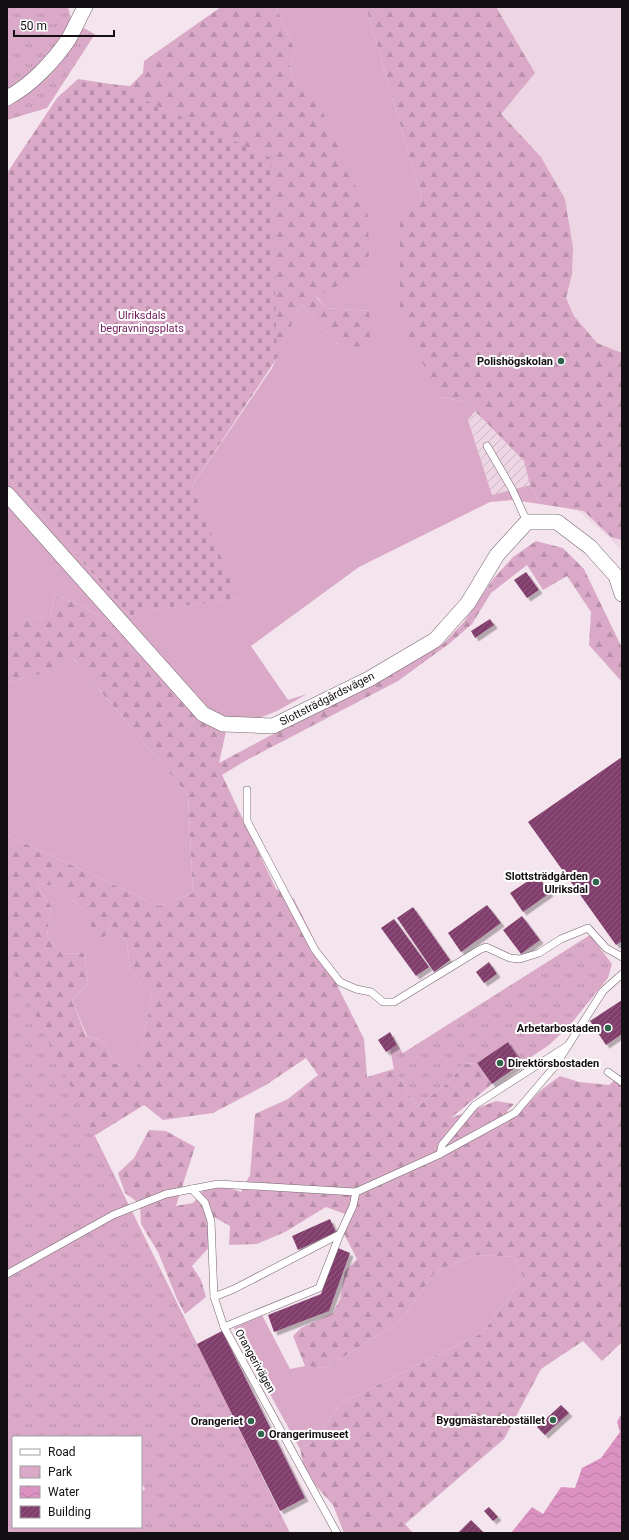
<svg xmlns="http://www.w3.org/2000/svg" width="629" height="1540" font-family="Roboto,sans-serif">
  <defs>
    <pattern id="industrial-furrows" width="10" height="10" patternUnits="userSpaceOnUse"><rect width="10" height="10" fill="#edd5e3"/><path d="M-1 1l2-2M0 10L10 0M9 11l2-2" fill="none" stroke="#cab6c2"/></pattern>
    <pattern id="forest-firs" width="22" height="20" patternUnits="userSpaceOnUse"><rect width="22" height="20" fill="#d9a9c7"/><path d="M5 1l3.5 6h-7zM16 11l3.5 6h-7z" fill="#b990aa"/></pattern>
    <pattern id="cemetery-stones" width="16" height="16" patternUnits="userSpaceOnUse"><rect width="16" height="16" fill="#d9a9c7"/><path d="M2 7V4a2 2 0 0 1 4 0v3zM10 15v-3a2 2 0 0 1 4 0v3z" fill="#b990aa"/></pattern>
    <pattern id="park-tufts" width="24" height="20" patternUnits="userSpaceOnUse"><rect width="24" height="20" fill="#d9a9c7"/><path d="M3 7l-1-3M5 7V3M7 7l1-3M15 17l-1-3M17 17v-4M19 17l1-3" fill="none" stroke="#b990aa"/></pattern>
    <pattern id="water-waves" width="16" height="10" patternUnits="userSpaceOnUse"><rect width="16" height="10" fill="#db91c1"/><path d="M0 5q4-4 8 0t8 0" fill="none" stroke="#bb7ca5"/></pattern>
    <pattern id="building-hatch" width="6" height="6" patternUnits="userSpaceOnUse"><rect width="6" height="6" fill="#813e6c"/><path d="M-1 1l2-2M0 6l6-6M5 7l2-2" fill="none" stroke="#8f5c7f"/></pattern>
    <filter id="shadow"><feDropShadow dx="3.5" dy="3.5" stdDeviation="0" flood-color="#0004"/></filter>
  </defs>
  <rect width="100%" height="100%" fill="#f4e4ed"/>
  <path fill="#edd5e3" d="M 369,7 L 622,7 L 622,551 L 610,538 L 567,501 Z"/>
  <path fill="url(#industrial-furrows)" d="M 475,411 L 524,461 L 530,485 L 492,495 L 468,420 Z"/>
  <g fill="#d9a9c7">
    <path d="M 276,7 L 366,7 L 422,199 L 440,397 L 470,403 L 475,411 L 468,420 L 492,495 L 530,485 L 540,504 L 513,500 L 490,502 L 359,567 L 251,646 L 288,700 L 307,694 L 277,711 L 226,731 L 120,627 L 80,605 L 55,595 L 50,617 C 34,617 19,618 7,630 L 7,476 L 131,617 L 139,611 L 237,599 L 192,486 L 272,368 L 301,304 L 340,346 L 369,311 L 326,308 L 316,296 L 369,269 L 297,89 L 289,64 L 295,51 Z"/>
    <path d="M 70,655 L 188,795 L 193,893 L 159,906 L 7,835 L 7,683 L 50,671 Z"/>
    <path d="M 36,884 L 59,886 L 91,917 L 91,933 L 100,944 L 111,925 L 127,942 L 130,970 L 152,996 L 137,1070 L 113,1063 L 105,1042 L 87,1036 L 72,1000 L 88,984 L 84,953 L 62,954 L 47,936 L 51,906 Z"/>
    <path d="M 475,1255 L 514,1257 L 524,1278 L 482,1333 L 340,1404 L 318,1438 L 300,1449 L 234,1328 L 262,1315 L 290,1369 L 305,1366 L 326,1368 L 401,1320 L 436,1271 Z"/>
  </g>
  <g fill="url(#forest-firs)" fill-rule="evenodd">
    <path d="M 221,7 L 276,7 L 295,51 L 289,64 L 297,89 L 314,92 L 368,215 L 369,269 L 316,297 L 326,308 L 369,311 L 370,347 L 340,346 L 301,304 L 277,358 L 255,334 L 80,212 L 110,84 L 130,86 L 143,73 L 144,61 Z"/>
    <path d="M 366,7 L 496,7 L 535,73 L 501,114 L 541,157 L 565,199 L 573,248 L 572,274 L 566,298 L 574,316 L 597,343 L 622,353 L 622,540 L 611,537 L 584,511 L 540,504 L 530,485 L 524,461 L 475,411 L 470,403 L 440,397 L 400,318 L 400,213 L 422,199 Z"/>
    <path d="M 536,541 L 563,548 L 584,569 L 622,648 L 622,682 L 589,645 L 591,612 L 567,576 L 543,590 L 527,565 L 491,593 L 472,624 L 450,643 L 398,681 L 245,761 L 222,775 L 276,889 L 294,899 L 364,1039 L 367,1077 L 394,1069 L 417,1107 L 451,1080 L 463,1064 L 477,1063 L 492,1084 L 451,1118 L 496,1101 L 514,1104 L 507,1111 L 515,1117 L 541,1090 L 560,1076 L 579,1082 L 609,1085 L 622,1074 L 622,1342 L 602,1361 L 583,1341 L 541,1369 L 504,1439 L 405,1524 L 413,1533 L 344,1533 L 333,1505 L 316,1486 L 303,1463 L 300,1449 L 318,1438 L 340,1404 L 482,1333 L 524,1278 L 514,1257 L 475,1255 L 436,1271 L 401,1320 L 326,1368 L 305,1366 L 293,1336 L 301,1328 L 333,1313 L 340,1299 L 345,1271 L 357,1259 L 344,1234 L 345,1214 L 326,1207 L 285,1232 L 257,1244 L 229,1245 L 230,1226 L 212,1216 L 214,1242 L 192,1266 L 201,1280 L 206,1297 L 185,1314 L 177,1299 L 158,1252 L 141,1224 L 140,1204 L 125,1193 L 118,1173 L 134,1158 L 149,1130 L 166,1131 L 195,1147 L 176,1206 L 193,1203 L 211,1181 L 241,1192 L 250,1175 L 255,1114 L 288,1099 L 318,1075 L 306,1058 L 266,1085 L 213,1113 L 163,1120 L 144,1105 L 94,1136 L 7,1209 L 7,835 L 159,906 L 193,893 L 188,795 L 70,655 L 51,671 L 7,683 L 7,630 C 18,618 34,617 50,617 L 55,595 L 80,605 L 120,627 L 226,731 L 219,763 L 444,643 L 463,623 L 494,578 L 513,557 ZM 36,884 L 59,886 L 91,917 L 91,933 L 100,945 L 111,925 L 127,942 L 130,970 L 152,996 L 137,1069 L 113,1063 L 105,1042 L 86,1036 L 72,1000 L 88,984 L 84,953 L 62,954 L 47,936 L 51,906 Z"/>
  </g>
  <path fill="url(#cemetery-stones)" d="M 78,79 L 110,84 L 271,158 L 277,358 L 192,486 L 238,599 L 140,611 L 131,617 L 7,476 L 7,173 L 57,98 Z"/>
  <g fill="url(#park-tufts)" fill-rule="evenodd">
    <path d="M 7,7 L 68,7 L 72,22 L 95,34 L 47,108 L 7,120 Z"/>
    <path d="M 590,935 L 612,964 L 608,978 L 570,1025 L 549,1045 L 522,1063 L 508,1042 L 477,1063 L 463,1064 L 451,1080 L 417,1107 L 394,1069 L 390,1049 L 397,1045 L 403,1053 Z"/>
    <path d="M 7,957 L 290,1533 L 7,1533 ZM 13,1437 L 141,1437 L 141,1483 L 145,1489 L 141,1492 L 141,1527 L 13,1527 Z"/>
  </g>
  <path fill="url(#water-waves)" d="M 622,1413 L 622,1533 L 511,1533 L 532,1507 L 543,1514 L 561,1487 L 575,1488 L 582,1468 L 601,1458 L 620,1432 L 617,1422 Z"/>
  <g fill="url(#building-hatch)" filter="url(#shadow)">
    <path d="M 526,572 L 539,590 L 527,598 L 514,580 Z"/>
    <path d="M 490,619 L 494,625 L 475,638 L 471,631 Z"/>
    <path d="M 622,757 L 622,941 L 616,945 L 528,822 Z"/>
    <path d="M 537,875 L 550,893 L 523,912 L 510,893 Z"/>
    <path d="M 487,905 L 501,923 L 461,952 L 448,933 Z"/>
    <path d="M 413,907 L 450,960 L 434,972 L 397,918 Z"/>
    <path d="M 522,916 L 540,940 L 521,954 L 503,930 Z"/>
    <path d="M 394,919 L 429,967 L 416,976 L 381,928 Z"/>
    <path d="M 489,962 L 497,974 L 484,983 L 476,972 Z"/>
    <path d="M 622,1000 L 622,1034 L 606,1045 L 590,1021 Z"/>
    <path d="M 390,1032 L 397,1045 L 386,1052 L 378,1040 Z"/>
    <path d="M 508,1042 L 522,1063 L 492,1084 L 477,1063 Z"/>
    <path d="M 330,1219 L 336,1232 L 298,1250 L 292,1236 Z"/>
    <path d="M 338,1248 L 350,1253 L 329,1311 L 274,1332 L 268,1315 L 321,1294 Z"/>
    <path d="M 222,1331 L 305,1498 L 280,1511 L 197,1344 Z"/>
    <path d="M 561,1405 L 569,1413 L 545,1435 L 537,1427 Z"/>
    <path d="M 489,1507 L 498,1517 L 493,1521 L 484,1511 Z"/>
    <path d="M 471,1520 L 484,1533 L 458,1533 Z"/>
  </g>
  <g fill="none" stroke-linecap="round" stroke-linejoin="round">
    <g stroke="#74666f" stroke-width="8">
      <g id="lane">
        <path d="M 487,446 L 512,489 L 527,522"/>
        <path d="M 247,790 L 247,821 L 315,950 L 340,982 L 356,989 L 371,992 L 383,1002 L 394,1002 L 479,950 L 486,947 L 510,958 L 520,959 L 539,953 L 561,939 L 588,928 L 606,948 L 622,957"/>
        <path d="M 608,1072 L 622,1082"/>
        <path d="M 440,1154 L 442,1145 L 475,1105 L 567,1046"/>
        <path d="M 192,1189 L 205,1203 L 211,1221 L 214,1297 L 224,1327 L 337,1533"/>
        <path d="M 7,1274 L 113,1215 L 166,1194 L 218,1184 L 356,1192 L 440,1154 L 515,1113 L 555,1066 L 603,991 L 622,974"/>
        <path d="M 214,1297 L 234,1289 L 340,1234 L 353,1206 L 356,1192"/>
        <path d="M 224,1327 L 319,1288 L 340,1234"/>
      </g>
    </g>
    <g stroke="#74666f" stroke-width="16">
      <g id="street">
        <path d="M 7,98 C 30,86 53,62 68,40 C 74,30 79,18 85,7"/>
        <path d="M 7,494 L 203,714 L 223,724 L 273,726 L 369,679 L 435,640 L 468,603 L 497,555 L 527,522 L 557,522 L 590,547 L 616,576 L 622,594"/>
      </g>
    </g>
    <use href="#lane" stroke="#fff" stroke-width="7"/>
    <use href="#street" stroke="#fff" stroke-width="15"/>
  </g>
  <g fill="#2f654b" stroke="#fff" stroke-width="1.5">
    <circle cx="561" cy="361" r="4"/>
    <circle cx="596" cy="882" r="4"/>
    <circle cx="608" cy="1028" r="4"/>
    <circle cx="500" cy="1063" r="4"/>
    <circle cx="553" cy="1420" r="4"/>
    <circle cx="251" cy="1421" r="4"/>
    <circle cx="261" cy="1434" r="4"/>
  </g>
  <g text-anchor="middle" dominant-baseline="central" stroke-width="4" stroke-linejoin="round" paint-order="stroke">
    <g font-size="11" fill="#711a5a" stroke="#fff">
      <text x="142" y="315">Ulriksdals<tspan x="142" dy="13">begravningsplats</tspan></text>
    </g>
    <g font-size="11" font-weight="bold" fill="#140f12" stroke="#fff" text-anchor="end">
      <text x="553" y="361">Polishögskolan</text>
      <text x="588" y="876">Slottsträdgården<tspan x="588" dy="13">Ulriksdal</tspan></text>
      <text x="600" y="1028">Arbetarbostaden</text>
      <text x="508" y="1063" text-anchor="start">Direktörsbostaden</text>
      <text x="545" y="1420">Byggmästarebostället</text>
      <text x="243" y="1421">Orangeriet</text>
      <text x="269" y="1434" text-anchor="start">Orangerimuseet</text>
    </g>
    <g font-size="11" fill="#140f12" stroke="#fff">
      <text transform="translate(327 699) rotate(-27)">Slottsträdgårdsvägen</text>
      <text transform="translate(255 1361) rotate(61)">Orangerivägen</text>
    </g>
  </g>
  <rect width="629" height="1540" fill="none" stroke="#140f12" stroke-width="16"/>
  <rect x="12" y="1436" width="130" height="92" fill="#ffffff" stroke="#a19fa0"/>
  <rect x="20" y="1449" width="20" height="6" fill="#ffffff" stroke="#a19fa0"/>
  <text x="48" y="1456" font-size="12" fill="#140f12">Road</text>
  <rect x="20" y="1466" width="20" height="12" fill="url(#park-tufts)" stroke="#a19fa0"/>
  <text x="48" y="1476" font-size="12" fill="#140f12">Park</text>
  <rect x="20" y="1486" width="20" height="12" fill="url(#water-waves)" stroke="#a19fa0"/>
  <text x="48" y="1496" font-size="12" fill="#140f12">Water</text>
  <rect x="20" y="1506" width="20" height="12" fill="url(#building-hatch)" stroke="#a19fa0"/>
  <text x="48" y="1516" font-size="12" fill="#140f12">Building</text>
  <path d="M14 30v6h100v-6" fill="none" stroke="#140f12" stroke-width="2"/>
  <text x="20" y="30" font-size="12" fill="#140f12" stroke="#ffffff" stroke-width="3" paint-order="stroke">50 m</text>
</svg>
